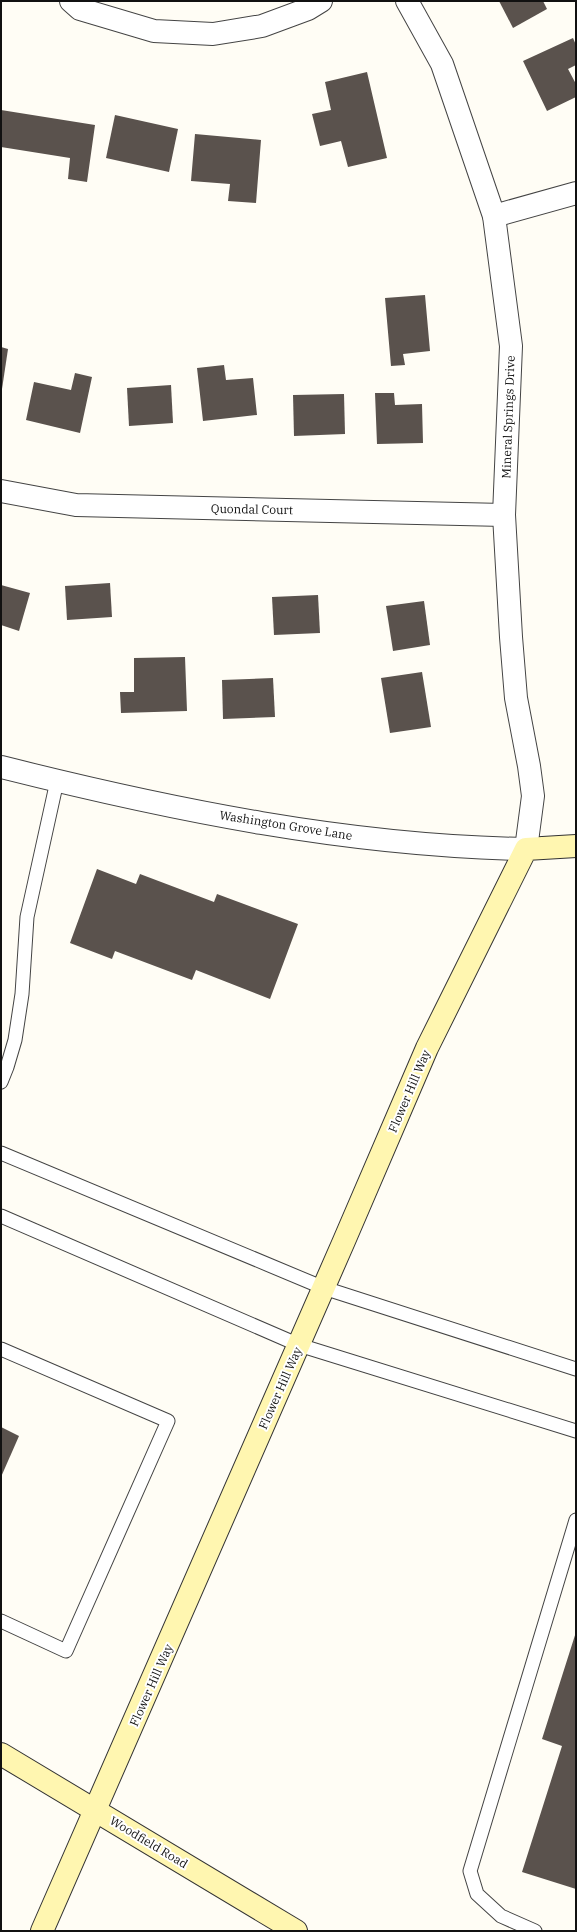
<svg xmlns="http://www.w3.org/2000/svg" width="577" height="1932" font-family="'IBM Plex Serif',serif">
  <rect width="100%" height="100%" fill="#fffdf5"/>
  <g fill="#5a524d">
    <path d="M 499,1 L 543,1 L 547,9 L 513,28 Z"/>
    <path d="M 573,38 L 576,45 L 576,65 L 568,69 L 576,84 L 576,97 L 547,111 L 523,61 Z"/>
    <path d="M 367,72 L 387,158 L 348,167 L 341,141 L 320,146 L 312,114 L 331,110 L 325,82 Z"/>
    <path d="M 1,110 L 95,125 L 87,182 L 68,179 L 70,158 L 1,147 Z"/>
    <path d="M 115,115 L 178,129 L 169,172 L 106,158 Z"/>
    <path d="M 195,134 L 261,140 L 256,203 L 228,201 L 230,184 L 191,181 Z"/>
    <path d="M 425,295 L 430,351 L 403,354 L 405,365 L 391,366 L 385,298 Z"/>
    <path d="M 1,347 L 8,349 L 2,389 L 1,389 Z"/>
    <path d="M 224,365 L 226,380 L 253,378 L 257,415 L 203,421 L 197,368 Z"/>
    <path d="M 75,373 L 92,377 L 80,433 L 26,420 L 34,382 L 71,390 Z"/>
    <path d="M 171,385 L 173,423 L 129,426 L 127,388 Z"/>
    <path d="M 375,393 L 394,393 L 395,405 L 422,404 L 423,443 L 377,444 Z"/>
    <path d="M 344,394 L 345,434 L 294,436 L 293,395 Z"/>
    <path d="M 110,583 L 112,617 L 67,620 L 65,586 Z"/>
    <path d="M 1,585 L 30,593 L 19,631 L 1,625 Z"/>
    <path d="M 318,595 L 320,633 L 274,635 L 272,597 Z"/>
    <path d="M 424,601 L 430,645 L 393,651 L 386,606 Z"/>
    <path d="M 185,657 L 187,711 L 121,713 L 120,692 L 134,692 L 134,658 Z"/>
    <path d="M 422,672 L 431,727 L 390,733 L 381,678 Z"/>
    <path d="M 273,678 L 275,717 L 223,719 L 222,680 Z"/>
    <path d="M 97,869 L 136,884 L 140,874 L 214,902 L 217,894 L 298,924 L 270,999 L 196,970 L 192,980 L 115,951 L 112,959 L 70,943 Z"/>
    <path d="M 1,1427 L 19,1436 L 1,1477 Z"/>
    <path d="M 576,1632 L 576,1889 L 522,1872 L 562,1746 L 542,1739 Z"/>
  </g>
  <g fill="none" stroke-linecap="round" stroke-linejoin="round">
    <g stroke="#444" stroke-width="15">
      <g id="lane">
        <path d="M 1,1082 L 7,1067 L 15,1040 L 22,994 L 27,917 L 57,781"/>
        <path d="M 1,1153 L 324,1288 L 576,1369"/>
        <path d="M 1,1216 L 299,1345 L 576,1431"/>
        <path d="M 1,1349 L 168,1421 L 66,1651 L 1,1621"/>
        <path d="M 535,1931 L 501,1916 L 477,1894 L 470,1871 L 576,1520"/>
      </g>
    </g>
    <g stroke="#444" stroke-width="24">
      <g id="street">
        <path d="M 71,1 L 80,9 L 154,31 L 213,34 L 262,26 L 308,9 L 321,1"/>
        <path d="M 494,216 L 576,193"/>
        <path d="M 1,491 L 76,505 L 504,515"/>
        <path d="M 1,767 C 172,810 349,846 526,849 L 533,796 L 529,766 L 516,698 L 511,637 L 504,515 L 511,346 L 494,216 L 442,64 L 407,1"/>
      </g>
    </g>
    <g stroke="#333" stroke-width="24">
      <g id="secondary">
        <path d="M 1,1754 L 296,1931"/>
        <path d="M 42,1931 L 344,1241 L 427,1048 L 526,849 L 576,846"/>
      </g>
    </g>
    <use href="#lane" stroke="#fff" stroke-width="13"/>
    <use href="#street" stroke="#fff" stroke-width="22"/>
    <use href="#secondary" stroke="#fff6b0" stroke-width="22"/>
  </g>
  <g text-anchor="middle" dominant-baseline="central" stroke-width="4" stroke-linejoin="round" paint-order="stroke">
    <g font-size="12" fill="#111" stroke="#fff">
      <text transform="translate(508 417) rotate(-88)">Mineral Springs Drive</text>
      <text transform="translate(252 509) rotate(1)">Quondal Court</text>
      <text transform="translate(286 825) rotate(9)">Washington Grove Lane</text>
      <text transform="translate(409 1091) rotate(-67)">Flower Hill Way</text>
      <text transform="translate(280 1388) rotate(-66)">Flower Hill Way</text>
      <text transform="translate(151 1685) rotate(-66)">Flower Hill Way</text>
      <text transform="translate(149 1842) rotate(31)">Woodfield Road</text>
    </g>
  </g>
  <rect width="577" height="1932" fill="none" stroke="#111111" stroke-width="4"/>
</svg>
